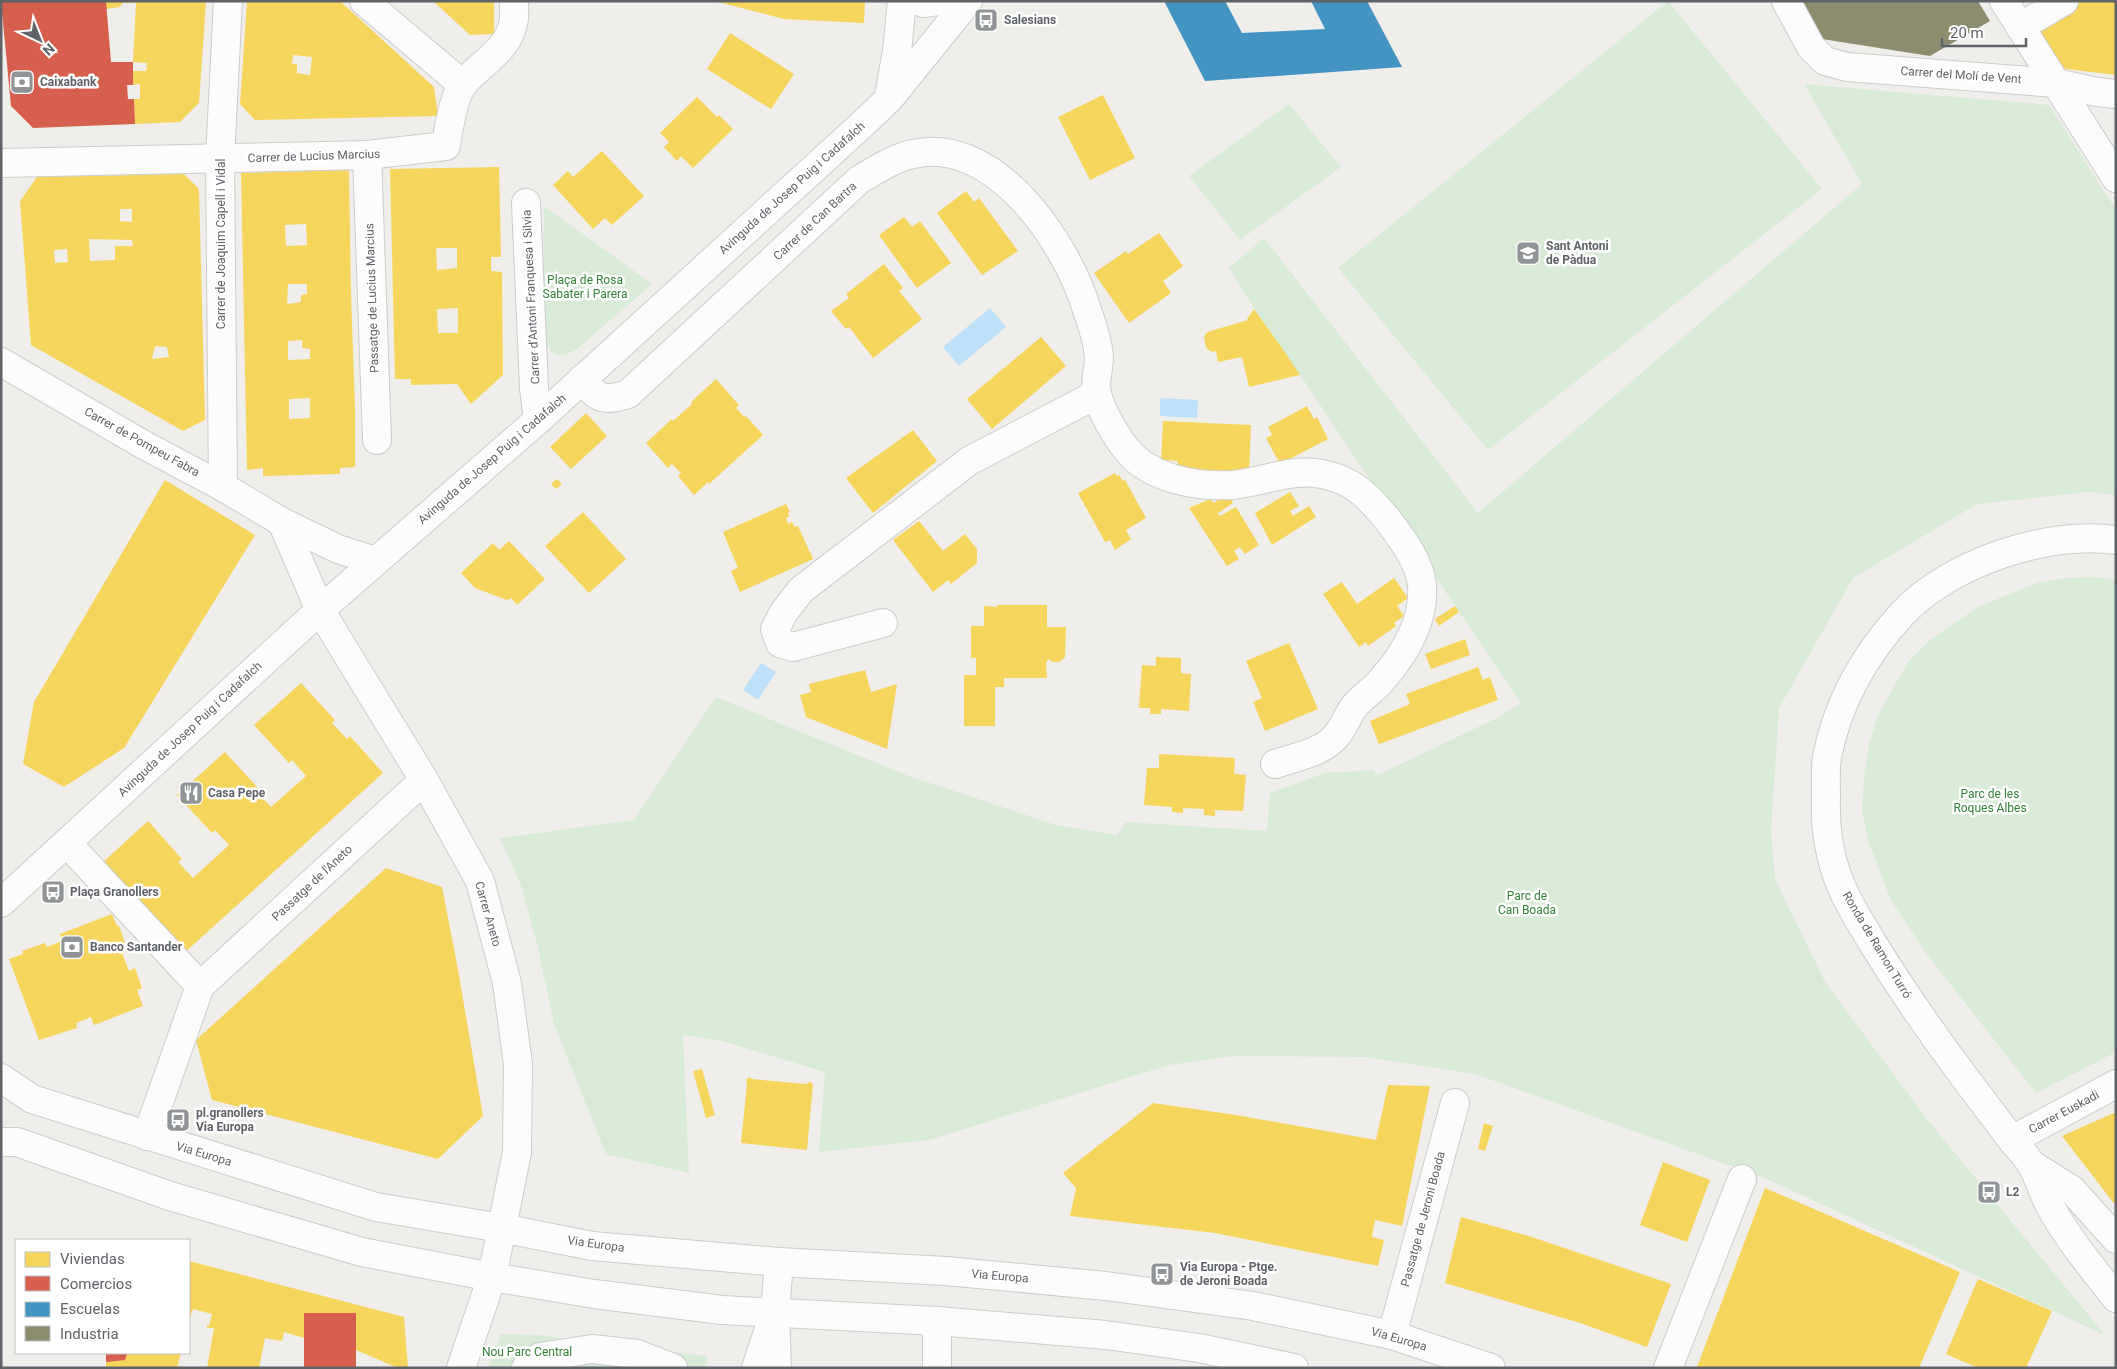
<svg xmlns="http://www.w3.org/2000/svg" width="2117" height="1369" font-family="Roboto,sans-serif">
  <rect width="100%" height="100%" fill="#efeeea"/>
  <g fill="#d8ebd6">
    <path d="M 1668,1 L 1822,189 L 1488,450 L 1338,268 Z"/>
    <path d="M 1804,84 L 2049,105 L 2116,210 L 2116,495 L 2089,492 L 1977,504 L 1853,578 L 1779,708 L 1771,831 L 1775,879 L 1825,982 L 1926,1118 L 2105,1335 L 1767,1179 L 1475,1074 L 1365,1057 L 1233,1056 L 1169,1065 L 929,1140 L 819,1152 L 825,1072 L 722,1041 L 683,1035 L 689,1173 L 606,1154 L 554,1024 L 538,948 L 521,885 L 500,838 L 634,820 L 716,697 L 906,775 L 1056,825 L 1117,835 L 1126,822 L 1267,831 L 1270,793 L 1325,773 L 1373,770 L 1378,775 L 1499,717 L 1521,703 C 1451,599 1380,496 1311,391 C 1283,350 1254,310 1229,268 L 1264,238 L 1478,513 L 1862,184 Z"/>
    <path d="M 1289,104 L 1341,167 L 1240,240 L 1189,176 Z"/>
    <path d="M 544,206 L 652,284 L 577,349 C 552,364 546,350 543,326 Z"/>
    <path d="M 2096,577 L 2116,580 L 2116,1052 L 2036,1093 L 1928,956 L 1891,900 L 1869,843 L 1862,811 L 1864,777 L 1869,744 L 1878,715 L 1908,662 L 1930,640 L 1978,607 L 2037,583 L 2066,578 Z"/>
    <path d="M 501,1334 L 537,1335 L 707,1356 L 707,1368 L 488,1368 Z"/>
  </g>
  <g fill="#bfe0f9">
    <path d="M 990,308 L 1006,327 L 959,366 L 943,347 Z"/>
    <path d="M 1160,398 L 1198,400 L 1197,418 L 1160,416 Z"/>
    <path d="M 761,663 L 776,672 L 758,700 L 743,690 Z"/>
  </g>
  <g fill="#f6d55c" fill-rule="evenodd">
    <path d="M 106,1 L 206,1 L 199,103 L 180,122 L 135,124 L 134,99 L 140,99 L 140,84 L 133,85 L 133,71 L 146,71 L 147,63 L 133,62 L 136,3 L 123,3 L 120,7 L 106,9 Z"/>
    <path d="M 247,1 L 340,1 L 434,87 L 438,116 L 255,120 L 240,104 ZM 293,55 L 312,57 L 310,75 L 297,73 L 297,64 L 292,64 Z"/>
    <path d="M 433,1 L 494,1 L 494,34 L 470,35 Z"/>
    <path d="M 714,1 L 865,1 L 864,23 L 784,19 Z"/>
    <path d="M 2081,1 L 2116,1 L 2116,75 L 2058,68 L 2034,28 Z"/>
    <path d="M 730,33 L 794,74 L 771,109 L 707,69 Z"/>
    <path d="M 1103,95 L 1135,158 L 1090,180 L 1058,117 Z"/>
    <path d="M 697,97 L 717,117 L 719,115 L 733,129 L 693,168 L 681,156 L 677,161 L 664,147 L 669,142 L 660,133 Z"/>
    <path d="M 602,151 L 644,196 L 612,225 L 605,218 L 593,229 L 553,185 L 568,171 L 573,177 Z"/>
    <path d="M 499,167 L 501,257 L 491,257 L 491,271 L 502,272 L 503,375 L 471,404 L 457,384 L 411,385 L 411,379 L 395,379 L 390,169 ZM 436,248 L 457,248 L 457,268 L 437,270 ZM 458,308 L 458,333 L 438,333 L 437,309 Z"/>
    <path d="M 349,170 L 351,294 L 355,408 L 355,467 L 340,468 L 340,474 L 263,476 L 263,468 L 247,470 L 241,173 ZM 306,224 L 307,245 L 286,246 L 285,225 ZM 288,284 L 307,284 L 307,294 L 301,295 L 301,302 L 287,304 ZM 302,340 L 302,348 L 310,349 L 310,359 L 288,360 L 288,341 ZM 310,398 L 310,418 L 289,419 L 289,399 Z"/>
    <path d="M 184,174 L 199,189 L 205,420 L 183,431 L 31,345 L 20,201 L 37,177 ZM 120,209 L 132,209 L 132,222 L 120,221 ZM 89,239 L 132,240 L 133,246 L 115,246 L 115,260 L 90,261 ZM 67,249 L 68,262 L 55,263 L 54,250 ZM 155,346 L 167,347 L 169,357 L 152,359 Z"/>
    <path d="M 966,191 L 974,202 L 979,198 L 1018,251 L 982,275 L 937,213 Z"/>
    <path d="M 904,217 L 912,227 L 920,221 L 951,263 L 917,288 L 879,235 Z"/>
    <path d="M 1159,233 L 1183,266 L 1163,281 L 1171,293 L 1129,323 L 1094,273 L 1126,251 L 1128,254 Z"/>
    <path d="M 884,264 L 903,288 L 899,291 L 922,319 L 873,358 L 849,327 L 846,329 L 831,311 L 849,298 L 846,294 Z"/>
    <path d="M 1254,309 L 1282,348 L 1300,375 L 1249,387 L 1242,357 L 1218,362 L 1216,351 L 1212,352 L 1206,348 L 1204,337 L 1207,332 L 1248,320 L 1247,319 Z"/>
    <path d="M 1041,337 L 1066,366 L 992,429 L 967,399 Z"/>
    <path d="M 716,379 L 739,405 L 736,408 L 744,417 L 746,416 L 763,435 L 709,484 L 708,482 L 694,495 L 678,476 L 681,473 L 672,464 L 668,468 L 646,443 L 672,419 L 673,421 L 692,404 L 691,402 Z"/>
    <path d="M 1307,406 L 1314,419 L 1317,417 L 1328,439 L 1280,464 L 1266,438 L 1272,435 L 1268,427 Z"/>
    <path d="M 586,413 L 607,436 L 571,469 L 550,447 Z"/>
    <path d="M 1163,421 L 1251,425 L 1249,473 L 1177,469 L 1178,461 L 1161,460 Z"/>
    <path d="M 913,430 L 937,461 L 873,513 L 846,478 Z"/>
    <path d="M 1115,473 L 1117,476 L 1119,475 L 1123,481 L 1125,480 L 1146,518 L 1126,530 L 1131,539 L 1115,550 L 1110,540 L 1105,542 L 1078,493 Z"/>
    <path d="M 557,479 L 562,484 L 556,489 L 551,484 Z"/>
    <path d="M 165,480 L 255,535 L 124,748 L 64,787 L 23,764 L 34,702 Z"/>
    <path d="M 1290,492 L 1299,506 L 1290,511 L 1293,516 L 1309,506 L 1316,517 L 1272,545 L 1255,513 Z"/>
    <path d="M 1228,493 L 1233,503 L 1218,513 L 1220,516 L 1236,507 L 1259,545 L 1245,554 L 1240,547 L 1234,551 L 1239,559 L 1227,566 L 1189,508 L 1210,499 L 1214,503 Z"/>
    <path d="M 786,504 L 790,512 L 788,513 L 789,517 L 786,518 L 788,524 L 792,522 L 795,527 L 798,526 L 813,559 L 740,592 L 731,571 L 738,568 L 723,532 Z"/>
    <path d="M 583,512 L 626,559 L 589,593 L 545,546 Z"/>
    <path d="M 919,521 L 943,551 L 965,534 L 977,549 L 977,563 L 951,584 L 948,580 L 933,592 L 893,540 Z"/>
    <path d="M 509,541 L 545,579 L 517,605 L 511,598 L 507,600 L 475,588 L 461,573 L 493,543 L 499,550 Z"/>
    <path d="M 1394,578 L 1408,598 L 1397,606 L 1404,616 L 1394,623 L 1396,626 L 1368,646 L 1366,642 L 1359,647 L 1323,594 L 1342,582 L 1357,604 Z"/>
    <path d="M 997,605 L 1047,605 L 1047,627 L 1066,627 L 1065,657 L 1059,662 L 1052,662 L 1049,659 L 1046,662 L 1047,678 L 1004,678 L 1004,687 L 995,687 L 995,726 L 964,726 L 964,675 L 976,675 L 976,658 L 971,658 L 971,626 L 984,626 L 984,606 L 997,607 Z"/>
    <path d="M 1455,606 L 1459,612 L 1439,626 L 1435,619 Z"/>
    <path d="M 1465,639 L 1470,655 L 1431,669 L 1425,654 Z"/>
    <path d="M 1289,643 L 1318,709 L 1265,731 L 1253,702 L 1262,698 L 1246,661 Z"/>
    <path d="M 1156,657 L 1181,658 L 1181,673 L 1191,674 L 1189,711 L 1161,709 L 1161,714 L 1150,714 L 1150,708 L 1139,708 L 1142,665 L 1156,666 Z"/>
    <path d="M 1478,667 L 1483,680 L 1490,677 L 1498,700 L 1379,744 L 1370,721 L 1410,704 L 1406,694 Z"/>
    <path d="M 865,670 L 871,692 L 897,684 L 887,749 L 806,717 L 800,695 L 811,692 L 809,684 Z"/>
    <path d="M 301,683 L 335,720 L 332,723 L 347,739 L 350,736 L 383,773 L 183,954 L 149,917 L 153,915 L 139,899 L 136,902 L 101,864 L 148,821 L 182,859 L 178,862 L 193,878 L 229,845 L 215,830 L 212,833 L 177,795 L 225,752 L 259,789 L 257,792 L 271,807 L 306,776 L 292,760 L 289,763 L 254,725 Z"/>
    <path d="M 1159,754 L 1235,758 L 1234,774 L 1246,775 L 1243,811 L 1215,810 L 1215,816 L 1204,815 L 1204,809 L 1183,808 L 1183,813 L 1172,812 L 1172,807 L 1144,805 L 1147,768 L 1159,768 Z"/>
    <path d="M 386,868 L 442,887 L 457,964 L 483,1116 L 438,1159 L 212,1100 L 196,1040 Z"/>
    <path d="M 112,914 L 117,926 L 119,926 L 128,951 L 122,953 L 129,971 L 135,968 L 142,988 L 137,990 L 143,1006 L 94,1025 L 91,1017 L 76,1023 L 77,1028 L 39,1040 L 9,959 L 23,954 L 22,951 L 45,943 L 47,947 L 62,941 L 60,934 Z"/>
    <path d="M 702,1069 L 715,1115 L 706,1118 L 693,1071 Z"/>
    <path d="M 749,1077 L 752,1079 L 806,1084 L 810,1082 L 813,1084 L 807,1150 L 741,1143 L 747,1084 L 746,1080 Z"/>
    <path d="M 1388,1085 L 1430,1086 L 1402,1226 L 1375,1220 L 1372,1237 L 1384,1240 L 1378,1266 L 1215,1233 L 1070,1216 L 1076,1188 L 1063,1173 L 1153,1103 L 1236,1115 L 1376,1140 Z"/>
    <path d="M 2116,1112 L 2116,1206 L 2062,1136 Z"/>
    <path d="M 1484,1123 L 1493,1126 L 1485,1151 L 1478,1149 Z"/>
    <path d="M 1663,1162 L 1710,1180 L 1687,1242 L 1640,1225 Z"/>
    <path d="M 1765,1188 L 1960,1272 L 1919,1368 L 1697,1367 Z"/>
    <path d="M 1461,1217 L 1529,1236 L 1671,1284 L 1647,1347 L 1580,1323 L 1445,1283 Z"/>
    <path d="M 189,1261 L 404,1317 L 408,1368 L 398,1368 L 356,1350 L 356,1368 L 304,1368 L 304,1338 L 284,1332 L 282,1341 L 265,1338 L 259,1368 L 207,1368 L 214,1328 L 207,1328 L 207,1325 L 209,1326 L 212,1314 L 193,1309 L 189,1320 Z"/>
    <path d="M 1978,1279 L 2052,1311 L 2026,1368 L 1978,1368 L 1946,1354 Z"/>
    <path d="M 106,1353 L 181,1353 L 177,1368 L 106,1368 Z"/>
  </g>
  <g fill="#d6604d">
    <path d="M 1,1 L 106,1 L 111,62 L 133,62 L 133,85 L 127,85 L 128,99 L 134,99 L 135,124 L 33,128 L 11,106 Z"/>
    <rect x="304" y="1313" width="52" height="55"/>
    <path d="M 106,1353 L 127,1353 L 125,1360 L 106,1362 Z"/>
  </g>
  <path fill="#4393c3" d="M 1164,1 L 1225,1 L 1242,33 L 1325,29 L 1311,1 L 1367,1 L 1402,67 L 1205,81 Z"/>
  <path fill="#8c8c6e" d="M 1800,1 L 1978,1 L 1990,21 L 1930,56 L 1822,39 Z"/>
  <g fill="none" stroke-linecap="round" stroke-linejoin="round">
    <g stroke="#cbcccc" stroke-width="30">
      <g id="minor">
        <path d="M 364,1 L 462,84"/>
        <path d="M 919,1 L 923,3 L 938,1"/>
        <path d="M 1786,1 L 1811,47 L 1825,61 L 1847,67 L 2056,83 L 2097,92 L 2116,94"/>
        <path d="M 2004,1 L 2116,178"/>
        <path d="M 2020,27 L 2064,1"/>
        <path d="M 889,96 L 897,51 L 902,1"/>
        <path d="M 367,155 L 377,440"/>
        <path d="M 1,163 L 367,155 L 446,146 C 448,130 454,94 464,83 C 480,64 507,51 513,24 C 515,17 514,9 514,1"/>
        <path d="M 526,203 L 534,388 L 538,420"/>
        <path d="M 1,362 L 144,445 L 223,487 L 282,522 L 338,549 L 375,561"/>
        <path d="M 582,379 C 597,399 604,402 628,394 L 859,180 C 876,170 894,158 913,154 C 995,135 1067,243 1087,310 C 1092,324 1098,342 1099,357 C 1099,369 1094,383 1097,394 C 1100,409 1118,440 1128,451 C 1151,479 1197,487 1232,485 C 1262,482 1292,468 1322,474 C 1353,480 1368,496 1387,519 C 1400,536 1420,562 1422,585 C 1425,621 1404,655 1381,681 C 1373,691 1361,697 1354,707 C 1347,716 1344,727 1337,735 C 1323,753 1295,757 1275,764"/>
        <path d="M 223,487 L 220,159 L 228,1"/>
        <path d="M 282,522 L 320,610 L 424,780 L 480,881 L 507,983 L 518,1064 L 517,1152 L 492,1277 L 461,1368"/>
        <path d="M 2116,540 C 2048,530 1950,563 1903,613 C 1865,654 1838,701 1827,757 C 1825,770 1826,784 1826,798 C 1825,827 1829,856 1840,883 C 1848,904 1861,923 1872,942 C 1901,989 1932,1034 1965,1078 C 1981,1099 1996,1119 2012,1140 C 2018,1148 2026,1155 2031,1164 C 2039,1177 2043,1193 2050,1206 C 2068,1239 2093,1269 2116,1298"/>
        <path d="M 883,623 L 793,647 L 780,643 L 775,629 L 784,612 L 801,590 L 969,461 L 1097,394"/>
        <path d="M 67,843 L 200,986"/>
        <path d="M 1,903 L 320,610 L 538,420 L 855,131 L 889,99 L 968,1"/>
        <path d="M 1,1078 L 32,1099 L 376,1207 L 501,1228 L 592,1246 L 779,1262 L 946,1271 L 1106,1286 L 1253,1306 L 1392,1335 L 1491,1368"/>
        <path d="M 147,1136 L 200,986 L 424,780"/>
        <path d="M 2012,1140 L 2116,1084"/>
        <path d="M 1,1142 L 17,1142 L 170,1196 L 362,1252 L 492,1277 L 594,1294 L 722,1310 L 937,1321 L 1106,1335 L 1199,1348 L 1294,1368"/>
        <path d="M 2031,1164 L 2072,1190 L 2116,1239"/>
        <path d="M 937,1321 L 937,1368"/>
        <path d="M 1392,1335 L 1455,1103"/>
        <path d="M 526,1368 L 540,1357 L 592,1349 L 637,1354 L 673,1368"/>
        <path d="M 756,1368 L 770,1326"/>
        <path d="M 777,1368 L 775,1313 L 779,1262"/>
        <path d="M 1668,1368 L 1742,1179"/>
      </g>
    </g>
    <use href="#minor" stroke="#fdfcfc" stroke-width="28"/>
  </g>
  <defs>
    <g id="bus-square" transform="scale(1.25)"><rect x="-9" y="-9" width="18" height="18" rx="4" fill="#919496" stroke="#fff"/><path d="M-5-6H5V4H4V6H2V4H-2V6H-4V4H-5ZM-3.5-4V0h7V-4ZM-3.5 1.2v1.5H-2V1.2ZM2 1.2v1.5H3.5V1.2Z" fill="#fff"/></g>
    <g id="bank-square" transform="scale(1.25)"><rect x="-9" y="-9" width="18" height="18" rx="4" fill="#919496" stroke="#fff"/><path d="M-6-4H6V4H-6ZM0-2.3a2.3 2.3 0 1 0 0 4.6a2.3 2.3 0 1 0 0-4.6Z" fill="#fff"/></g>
    <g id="school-square" transform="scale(1.25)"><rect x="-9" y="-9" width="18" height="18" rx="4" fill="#919496" stroke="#fff"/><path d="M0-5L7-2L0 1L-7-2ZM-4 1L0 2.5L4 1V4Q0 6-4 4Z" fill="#fff"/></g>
    <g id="restaurant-square" transform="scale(1.25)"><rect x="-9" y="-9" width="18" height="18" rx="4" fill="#919496" stroke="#fff"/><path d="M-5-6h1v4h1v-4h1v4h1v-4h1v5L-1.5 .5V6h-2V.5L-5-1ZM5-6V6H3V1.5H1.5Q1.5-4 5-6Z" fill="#fff"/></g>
  </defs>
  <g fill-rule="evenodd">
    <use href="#bus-square" x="986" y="20"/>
    <use href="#bank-square" x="22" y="82"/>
    <use href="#school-square" x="1528" y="253"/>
    <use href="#restaurant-square" x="191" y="793"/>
    <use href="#bus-square" x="53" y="892"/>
    <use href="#bank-square" x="72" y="947"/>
    <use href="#bus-square" x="178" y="1120"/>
    <use href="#bus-square" x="1989" y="1192"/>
    <use href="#bus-square" x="1162" y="1274"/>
  </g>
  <g text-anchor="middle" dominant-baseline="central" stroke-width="5" stroke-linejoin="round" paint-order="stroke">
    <g font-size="12" font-weight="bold" fill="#5f6368" stroke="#fff" text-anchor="start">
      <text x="1004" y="20">Salesians</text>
      <text x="40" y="82">Caixabank</text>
      <text x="1546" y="246">Sant Antoni<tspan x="1546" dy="14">de Pàdua</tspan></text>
      <text x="208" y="793">Casa Pepe</text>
      <text x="70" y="892">Plaça Granollers</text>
      <text x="90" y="947">Banco Santander</text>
      <text x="196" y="1113">pl.granollers<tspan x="196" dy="14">Via Europa</tspan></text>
      <text x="2006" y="1192">L2</text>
      <text x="1180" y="1267">Via Europa - Ptge.<tspan x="1180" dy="14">de Jeroni Boada</tspan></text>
    </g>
    <g font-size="12" fill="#5f6368" stroke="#fff">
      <text transform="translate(1961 75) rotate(4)">Carrer del Molí de Vent</text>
      <text transform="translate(314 156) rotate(-2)">Carrer de Lucius Marcius</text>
      <text transform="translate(792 188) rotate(-42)">Avinguda de Josep Puig i Cadafalch</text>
      <text transform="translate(815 221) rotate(-43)">Carrer de Can Bartra</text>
      <text transform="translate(221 244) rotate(-90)">Carrer de Joaquim Capell i Vidal</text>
      <text transform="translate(531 297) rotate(-93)">Carrer d'Antoni Franquesa i Silvia</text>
      <text transform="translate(372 298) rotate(-92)">Passatge de Lucius Marcius</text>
      <text transform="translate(142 442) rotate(29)">Carrer de Pompeu Fabra</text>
      <text transform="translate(492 459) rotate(-41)">Avinguda de Josep Puig i Cadafalch</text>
      <text transform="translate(190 729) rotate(-43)">Avinguda de Josep Puig i Cadafalch</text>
      <text transform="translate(312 883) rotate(-43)">Passatge de l'Aneto</text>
      <text transform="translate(488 914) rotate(74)">Carrer Aneto</text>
      <text transform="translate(1877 945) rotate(59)">Ronda de Ramon Turró</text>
      <text transform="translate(2064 1112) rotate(-28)">Carrer Euskadi</text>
      <text transform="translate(204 1154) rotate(17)">Via Europa</text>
      <text transform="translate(1423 1219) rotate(-75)">Passatge de Jeroni Boada</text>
      <text transform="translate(596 1244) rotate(8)">Via Europa</text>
      <text transform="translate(1000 1276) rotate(5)">Via Europa</text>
      <text transform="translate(1399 1339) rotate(16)">Via Europa</text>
    </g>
    <g font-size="12" fill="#348238" stroke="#fff">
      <text x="585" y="280">Plaça de Rosa<tspan x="585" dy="14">Sabater i Parera</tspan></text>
      <text x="1990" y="794">Parc de les<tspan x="1990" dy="14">Roques Albes</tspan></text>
      <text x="1527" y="896">Parc de<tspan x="1527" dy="14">Can Boada</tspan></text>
      <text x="527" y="1352">Nou Parc Central</text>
    </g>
  </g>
  <rect width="2117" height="1369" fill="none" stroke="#5f6368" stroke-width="5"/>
  <rect x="15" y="1239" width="175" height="115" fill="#ffffff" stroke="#bfc1c3"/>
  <rect x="25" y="1252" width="25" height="15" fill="#f6d55c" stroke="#bfc1c3"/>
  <text x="60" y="1264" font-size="15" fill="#5f6368">Viviendas</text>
  <rect x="25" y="1276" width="25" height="15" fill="#d6604d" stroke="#bfc1c3"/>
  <text x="60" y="1289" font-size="15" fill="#5f6368">Comercios</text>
  <rect x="25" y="1302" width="25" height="15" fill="#4393c3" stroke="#bfc1c3"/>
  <text x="60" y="1314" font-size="15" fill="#5f6368">Escuelas</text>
  <rect x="25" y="1326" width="25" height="15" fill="#8c8c6e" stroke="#bfc1c3"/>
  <text x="60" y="1339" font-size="15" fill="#5f6368">Industria</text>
  <g transform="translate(40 40) rotate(137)" stroke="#ffffff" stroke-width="4" paint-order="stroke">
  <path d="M0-4L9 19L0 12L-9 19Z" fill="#5f6368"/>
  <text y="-8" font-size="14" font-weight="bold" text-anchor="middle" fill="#5f6368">N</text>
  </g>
  <path d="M1942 38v8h84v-8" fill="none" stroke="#5f6368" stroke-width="2.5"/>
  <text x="1950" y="38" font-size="15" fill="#5f6368" stroke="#ffffff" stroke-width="4" paint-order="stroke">20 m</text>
</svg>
